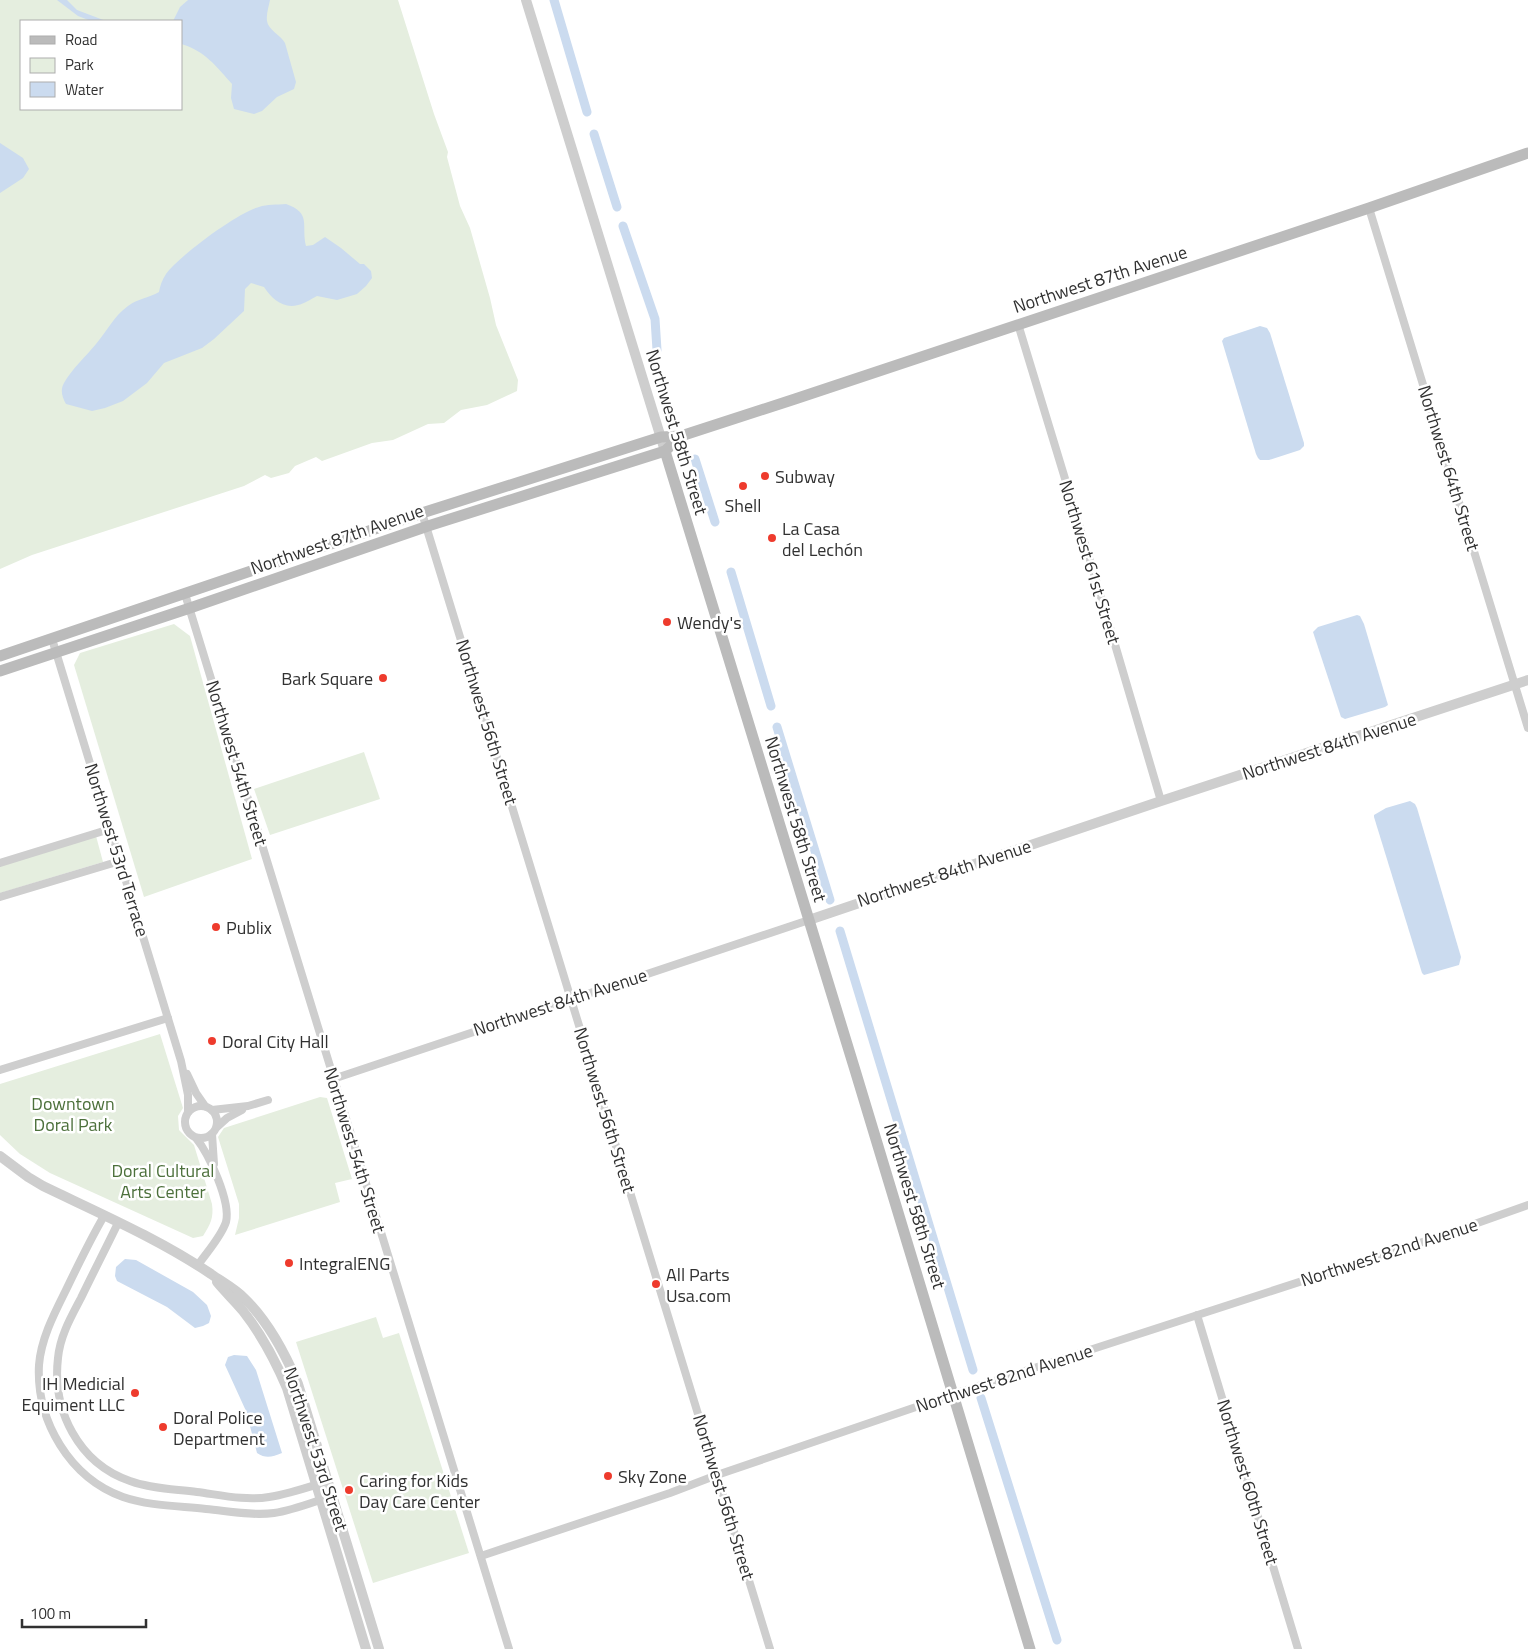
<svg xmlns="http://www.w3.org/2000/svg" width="1528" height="1649" font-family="'Titillium Web',sans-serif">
  <rect width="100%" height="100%" fill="#fff"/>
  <g fill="#e5eedf" fill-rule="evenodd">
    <path d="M 0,0 L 398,0 L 434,114 L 448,152 L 447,157 L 460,206 L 470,228 L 490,298 L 496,325 L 518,380 L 517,391 L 487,405 L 461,410 L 444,423 L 428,424 L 393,440 L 372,443 L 322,461 L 316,457 L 295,466 L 289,473 L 271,478 L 265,475 L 244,486 L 32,555 L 0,569 ZM 21,21 L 181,21 L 181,109 L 21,109 Z"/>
    <path d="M 174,624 L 190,636 L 252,859 L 144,897 L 74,665 L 80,653 Z"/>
    <path d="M 364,752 L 380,799 L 270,835 L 254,789 Z"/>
    <path d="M 96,836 L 103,862 L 0,893 L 0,865 Z"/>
    <path d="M 160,1034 L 183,1108 L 178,1116 L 179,1130 L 194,1145 L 212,1204 C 214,1218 210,1225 203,1236 L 193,1238 L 50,1173 L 20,1154 L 0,1135 L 0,1084 Z"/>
    <path d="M 320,1097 L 327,1098 L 352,1179 L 335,1183 L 340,1202 L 235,1235 L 239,1218 L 239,1204 L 218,1137 L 224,1128 Z"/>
    <path d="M 376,1317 L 383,1338 L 399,1333 L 469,1553 L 373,1583 L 296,1342 Z"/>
  </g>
  <g fill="#cbdbef">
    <path d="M 57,0 L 67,0 L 77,10 L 106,21 L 91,21 L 78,16 Z"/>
    <path d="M 188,0 L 270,0 C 269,6 266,14 267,21 C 268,30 281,35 285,43 L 296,82 L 294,89 L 277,97 L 262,111 L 254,114 L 234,109 L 231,98 L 232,84 C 217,67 204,50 181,44 L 181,21 L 173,21 L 180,7 Z"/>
    <path d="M 0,143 L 23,158 L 29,169 L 23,178 L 0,193 Z"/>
    <path d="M 286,204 C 312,213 301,225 306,246 L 313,245 L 325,237 L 341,248 L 360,264 L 364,264 L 371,271 L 372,278 L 366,286 L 357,294 L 337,300 L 317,296 C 311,299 304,304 298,305 C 283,309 272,299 264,287 L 251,283 L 245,289 L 244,311 L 214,339 L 202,348 L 164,363 L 147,383 L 123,401 L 105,408 L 92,411 L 66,404 C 62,397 60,390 64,383 C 71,370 87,355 96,344 C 107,331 114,316 128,306 C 139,298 149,298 159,292 C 160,286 162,280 166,274 C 179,256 238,212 259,207 C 267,204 277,205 286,204 Z"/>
    <path d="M 1260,326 L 1267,328 L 1270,333 L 1304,443 L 1304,446 L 1300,450 L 1269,460 L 1260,460 L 1258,458 L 1256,454 L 1222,341 L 1224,338 Z"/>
    <path d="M 1357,615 L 1360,616 L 1364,624 L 1388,705 L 1385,707 L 1345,719 L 1341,717 L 1313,632 L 1318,627 Z"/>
    <path d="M 1410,801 L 1415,804 L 1417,808 L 1461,957 L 1459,965 L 1424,975 L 1422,973 L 1374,817 L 1374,815 L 1386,808 Z"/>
    <path d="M 125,1259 L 136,1260 L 193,1292 L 207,1305 L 211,1316 L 209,1323 L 203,1326 L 195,1328 L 167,1307 L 117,1281 L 115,1276 L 116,1267 Z"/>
    <path d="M 234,1355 L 247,1356 L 256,1370 L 282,1453 C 272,1457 266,1459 257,1453 L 246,1411 L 225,1365 L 228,1357 Z"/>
  </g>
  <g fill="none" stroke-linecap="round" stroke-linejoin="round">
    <g stroke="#cbdbef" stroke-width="9">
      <path d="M 554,0 L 587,112"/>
      <path d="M 594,134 L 617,207"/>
      <path d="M 623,226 L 655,319 L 657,350"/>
      <path d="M 695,459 L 715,522"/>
      <path d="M 731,572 L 771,706"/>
      <path d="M 777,727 L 830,900"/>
      <path d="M 840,931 L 973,1370"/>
      <path d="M 981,1398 L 1057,1640"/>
    </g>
    <g stroke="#cecece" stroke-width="8">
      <path d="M 1369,208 L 1528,728"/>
      <path d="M 1018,324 L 1101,597 L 1161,801"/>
      <path d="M 422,513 L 770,1649"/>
      <path d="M 185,594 L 509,1649"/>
      <path d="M 52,639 L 181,1061 L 188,1095 L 188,1112"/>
      <path d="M 0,863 L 110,829"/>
      <path d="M 0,897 L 120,861"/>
      <path d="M 0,1070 L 168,1018"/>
      <path d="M 187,1074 L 196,1093 L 205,1106"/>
      <path d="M 333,1079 L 809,920"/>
      <circle cx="201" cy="1122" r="16"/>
      <path d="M 212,1110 L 248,1106 L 268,1100"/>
      <path d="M 217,1127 L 227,1118 L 242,1110"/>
      <path d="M 212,1134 L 214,1164"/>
      <path d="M 196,1138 C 209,1154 231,1202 226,1222 C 221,1237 207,1252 198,1265"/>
      <path d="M 104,1216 C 90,1240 78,1265 66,1290 C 54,1314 41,1339 39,1365 C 36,1421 70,1478 123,1497 C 149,1506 179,1506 206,1509 C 228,1511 252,1516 274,1513 C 294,1510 313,1502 332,1496"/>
      <path d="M 118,1223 C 106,1248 93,1273 81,1298 C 71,1317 60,1336 58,1358 C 52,1410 78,1463 130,1481 C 152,1489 175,1489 197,1492 C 220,1495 246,1501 269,1497 C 289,1494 309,1487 328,1481"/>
      <path d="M 1197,1315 L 1298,1649"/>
      <path d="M 481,1556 L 670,1493 L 717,1475 L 954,1394 L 1438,1237 L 1528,1205"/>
    </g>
    <g stroke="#cecece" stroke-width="10">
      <path d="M 526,0 L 665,451"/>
      <path d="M 809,920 L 1161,801 L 1528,680"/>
      <path d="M 0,1156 L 28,1177 L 43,1186 C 99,1213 159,1239 211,1274 C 222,1282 234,1288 244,1298 C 269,1322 285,1353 298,1384 L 379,1649"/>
      <path d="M 217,1282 C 225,1292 235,1301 243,1311 C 262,1335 275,1360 287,1388 L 366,1649"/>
    </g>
    <g stroke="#bbb" stroke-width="11">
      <path d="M 665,451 L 855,1070 L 1030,1649"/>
      <path d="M 0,656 L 422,513 L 661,437 L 681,436 L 795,399 L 1369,208 L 1528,153"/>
      <path d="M 0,671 L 190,608 L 428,526 L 665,451 L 681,436"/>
    </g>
  </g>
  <g fill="#ee3b2d" stroke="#fff" stroke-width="2">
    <circle cx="765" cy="476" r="5"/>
    <circle cx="743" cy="486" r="5"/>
    <circle cx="772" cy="538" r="5"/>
    <circle cx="667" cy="622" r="5"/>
    <circle cx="383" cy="678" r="5"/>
    <circle cx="216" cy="927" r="5"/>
    <circle cx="212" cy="1041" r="5"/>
    <circle cx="289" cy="1263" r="5"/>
    <circle cx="656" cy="1284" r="5"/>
    <circle cx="135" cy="1393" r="5"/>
    <circle cx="163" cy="1427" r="5"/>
    <circle cx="608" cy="1476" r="5"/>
    <circle cx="349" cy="1490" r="5"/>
  </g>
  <g text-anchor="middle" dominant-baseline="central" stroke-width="5" stroke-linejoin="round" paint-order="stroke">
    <g font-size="18" fill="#313131" stroke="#fff">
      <text transform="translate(1100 279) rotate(-18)">Northwest 87th Avenue</text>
      <text transform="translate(677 432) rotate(73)">Northwest 58th Street</text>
      <text transform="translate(1449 468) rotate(73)">Northwest 64th Street</text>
      <text transform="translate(337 539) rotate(-19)">Northwest 87th Avenue</text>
      <text transform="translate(1090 562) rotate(73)">Northwest 61st Street</text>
      <text transform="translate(487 722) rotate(73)">Northwest 56th Street</text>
      <text transform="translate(1329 746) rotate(-18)">Northwest 84th Avenue</text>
      <text transform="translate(237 763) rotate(73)">Northwest 54th Street</text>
      <text transform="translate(796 819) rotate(73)">Northwest 58th Street</text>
      <text transform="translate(117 850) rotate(73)">Northwest 53rd Terrace</text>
      <text transform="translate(944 873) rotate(-18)">Northwest 84th Avenue</text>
      <text transform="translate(560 1002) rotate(-18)">Northwest 84th Avenue</text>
      <text transform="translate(605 1110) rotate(73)">Northwest 56th Street</text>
      <text transform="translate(355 1150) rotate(73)">Northwest 54th Street</text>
      <text transform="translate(915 1206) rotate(73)">Northwest 58th Street</text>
      <text transform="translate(1389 1252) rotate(-18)">Northwest 82nd Avenue</text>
      <text transform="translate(1004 1378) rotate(-18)">Northwest 82nd Avenue</text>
      <text transform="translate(316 1449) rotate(72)">Northwest 53rd Street</text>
      <text transform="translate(1248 1482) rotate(73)">Northwest 60th Street</text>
      <text transform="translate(724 1497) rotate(73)">Northwest 56th Street</text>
    </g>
    <g font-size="18" fill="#313131" stroke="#fff" text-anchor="start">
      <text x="775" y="476">Subway</text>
      <text x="743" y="505" text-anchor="middle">Shell</text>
      <text x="782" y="528">La Casa<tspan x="782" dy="21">del Lechón</tspan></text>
      <text x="677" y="622">Wendy's</text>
      <text x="373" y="678" text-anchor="end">Bark Square</text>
      <text x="226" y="927">Publix</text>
      <text x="222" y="1041">Doral City Hall</text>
      <text x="299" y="1263">IntegralENG</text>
      <text x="666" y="1274">All Parts<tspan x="666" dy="21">Usa.com</tspan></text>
      <text x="125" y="1383" text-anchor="end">IH Medicial<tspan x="125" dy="21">Equiment LLC</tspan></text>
      <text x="173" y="1417">Doral Police<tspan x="173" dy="21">Department</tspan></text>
      <text x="618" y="1476">Sky Zone</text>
      <text x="359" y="1480">Caring for Kids<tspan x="359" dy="21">Day Care Center</tspan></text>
    </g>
    <g font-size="18" fill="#4c703b" stroke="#fff">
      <text x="73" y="1103">Downtown<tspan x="73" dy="21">Doral Park</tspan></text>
      <text x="163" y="1170">Doral Cultural<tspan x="163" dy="21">Arts Center</tspan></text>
    </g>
  </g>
  <rect x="20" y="20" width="162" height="90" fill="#ffffff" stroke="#adadad"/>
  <rect x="30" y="36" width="25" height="8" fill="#bbbbbb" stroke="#adadad"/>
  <text x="65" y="45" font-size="15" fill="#313131">Road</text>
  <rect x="30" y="58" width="25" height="15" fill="#e5eedf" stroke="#adadad"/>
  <text x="65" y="70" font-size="15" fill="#313131">Park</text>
  <rect x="30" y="82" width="25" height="15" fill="#cbdbef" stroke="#adadad"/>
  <text x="65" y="95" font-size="15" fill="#313131">Water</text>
  <path d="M22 1619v8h124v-8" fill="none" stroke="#313131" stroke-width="2.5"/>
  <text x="30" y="1619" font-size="15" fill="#313131" stroke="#ffffff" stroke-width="4" paint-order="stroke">100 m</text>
</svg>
